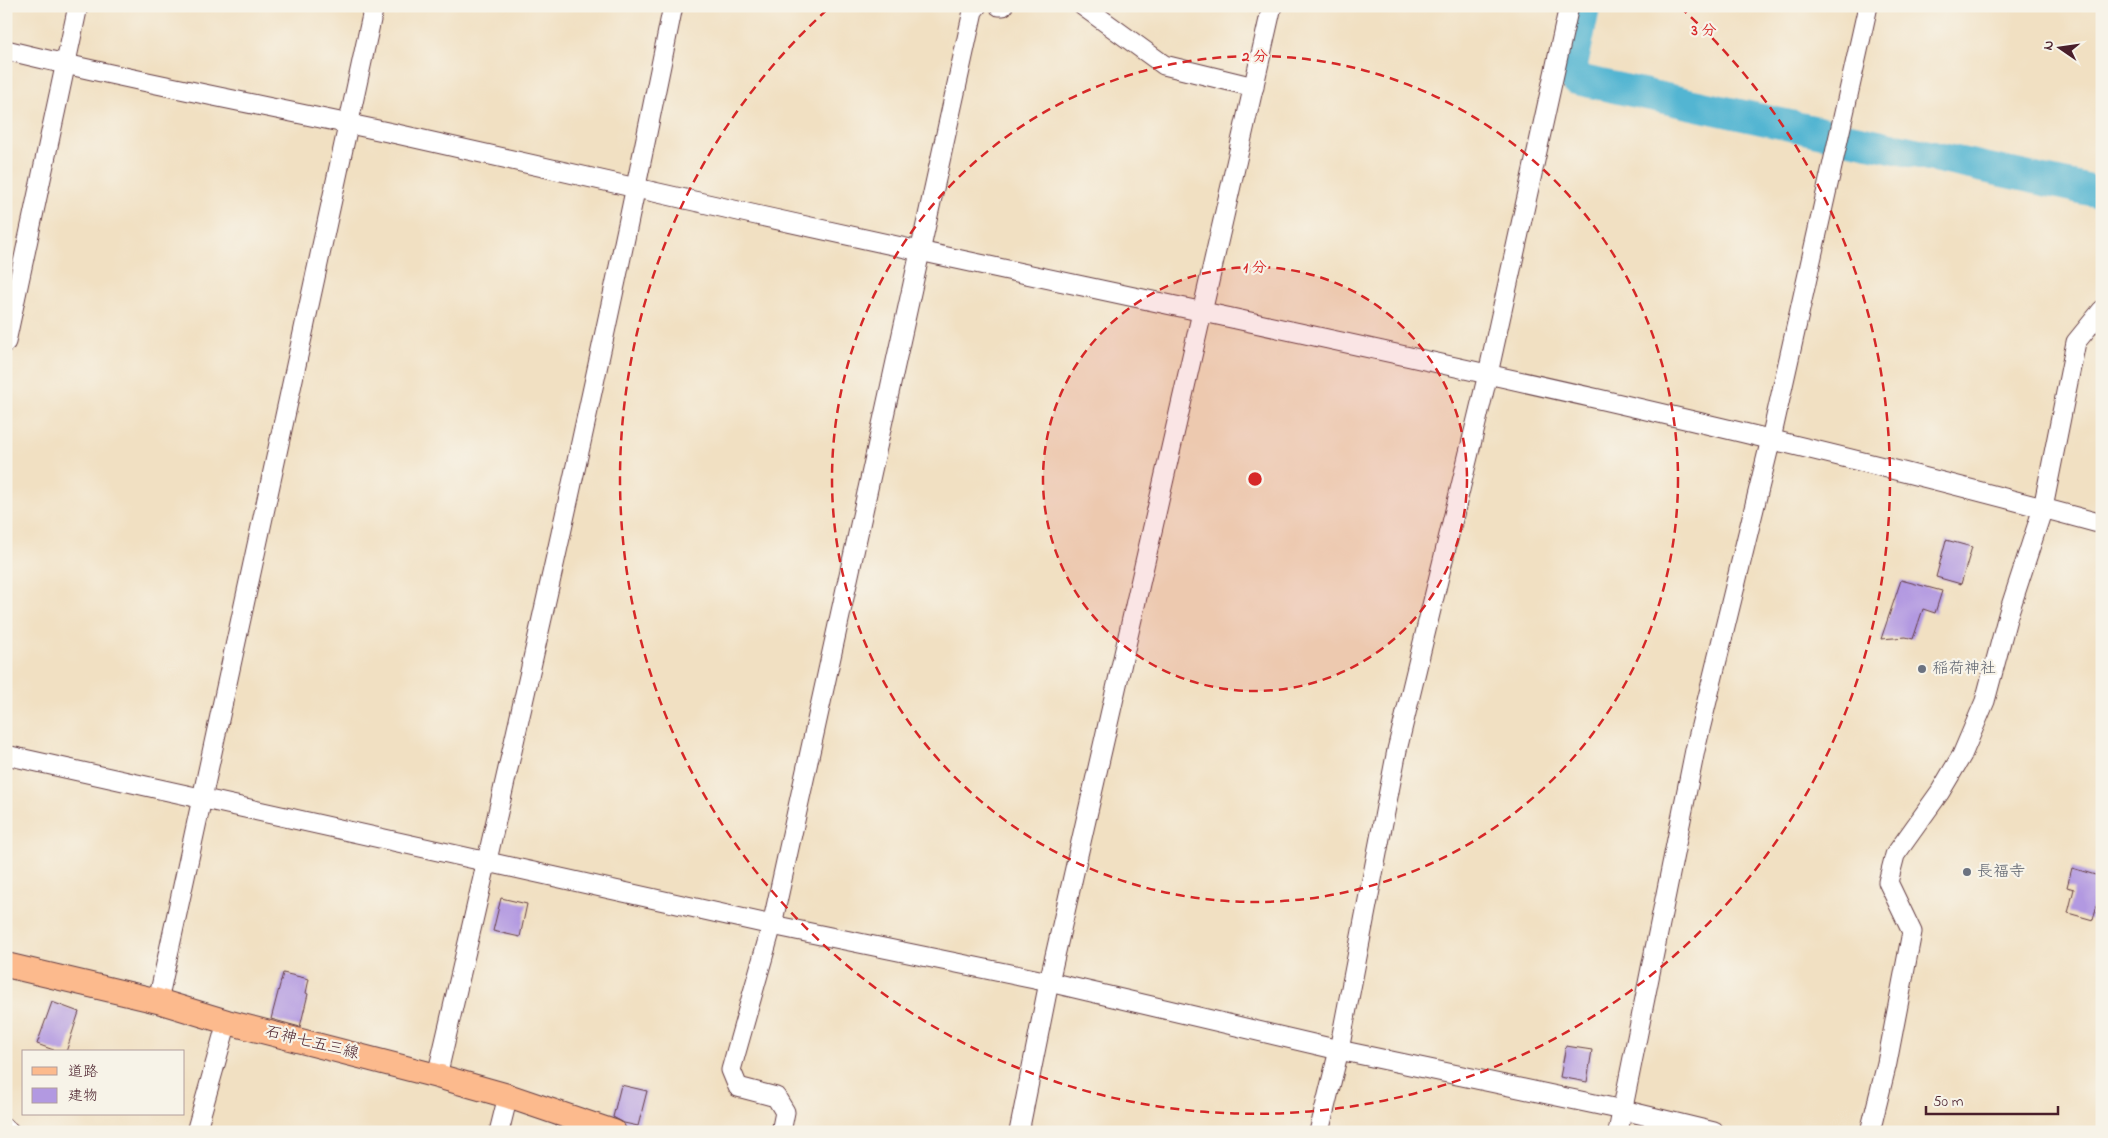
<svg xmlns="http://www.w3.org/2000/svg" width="2108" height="1138" font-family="'Indie Flower','Klee One',sans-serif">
  <rect width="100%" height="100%" fill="#f7f3e8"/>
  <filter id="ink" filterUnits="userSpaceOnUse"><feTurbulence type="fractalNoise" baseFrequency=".02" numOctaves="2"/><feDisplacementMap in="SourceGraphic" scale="10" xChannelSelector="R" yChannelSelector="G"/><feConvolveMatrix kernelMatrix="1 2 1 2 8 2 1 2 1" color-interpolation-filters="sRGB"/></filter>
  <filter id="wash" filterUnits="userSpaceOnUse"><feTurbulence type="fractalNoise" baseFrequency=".0096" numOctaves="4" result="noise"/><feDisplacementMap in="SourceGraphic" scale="20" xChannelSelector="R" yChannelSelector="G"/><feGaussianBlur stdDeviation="1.12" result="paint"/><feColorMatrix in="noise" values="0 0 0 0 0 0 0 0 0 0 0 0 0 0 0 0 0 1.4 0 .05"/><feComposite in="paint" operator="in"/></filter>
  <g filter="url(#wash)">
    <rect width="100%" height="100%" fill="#f1e0c2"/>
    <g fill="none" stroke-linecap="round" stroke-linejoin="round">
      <path stroke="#53b5d2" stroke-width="31" d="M 1585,6 L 1571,73 L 1575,79 L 2102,193"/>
    </g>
    <g id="blocks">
      <g fill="#b299e1">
        <path d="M 1946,540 L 1972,547 L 1961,584 L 1936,577 Z"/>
        <path d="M 1901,580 L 1942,591 L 1935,613 L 1923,609 L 1913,639 L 1906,637 L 1881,639 Z"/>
        <path d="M 2072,868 L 2102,877 L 2102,888 L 2093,920 L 2068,913 L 2074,889 L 2067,887 Z"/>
        <path d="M 501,898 L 527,904 L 520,937 L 493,931 Z"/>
        <path d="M 283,973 L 309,979 L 306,993 L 308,994 L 300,1027 L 271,1019 Z"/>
        <path d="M 52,1002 L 79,1012 L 66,1052 L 59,1052 L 37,1044 Z"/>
        <path d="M 1566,1046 L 1592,1050 L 1587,1082 L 1560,1077 Z"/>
        <path d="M 621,1085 L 647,1091 L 638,1126 L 624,1123 L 613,1117 Z"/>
      </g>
    </g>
  </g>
  <g filter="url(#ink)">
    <use href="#blocks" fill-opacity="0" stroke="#633c42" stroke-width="1"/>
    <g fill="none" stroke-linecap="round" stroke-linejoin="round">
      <g stroke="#633c42" stroke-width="21">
        <g id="minor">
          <path d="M 999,6 L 1003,6"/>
          <path d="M 1083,6 L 1164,65 L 1254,87"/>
          <path d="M 6,50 C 136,82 267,106 397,134 C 572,173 748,214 924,252 C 1318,337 1713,418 2102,524"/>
          <path d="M 6,342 L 78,6"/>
          <path d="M 6,755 L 772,925 L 1049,982 L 1339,1050 L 1623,1110 L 1714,1132"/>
          <path d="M 158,1001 L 374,6"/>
          <path d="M 437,1076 C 520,720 601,364 673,6"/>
          <path d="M 6,1129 L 10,1132"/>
          <path d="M 196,1132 L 227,1022"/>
          <path d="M 499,1132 L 508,1096"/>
          <path d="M 781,1132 L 785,1112 L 776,1097 L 738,1087 L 731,1070 L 772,925 L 973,11 L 977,6"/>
          <path d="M 1019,1132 L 1049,982 L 1272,6"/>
          <path d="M 1319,1132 L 1339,1050 L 1397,750 L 1488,374 L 1569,6"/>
          <path d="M 1618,1132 L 1695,750 L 1771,439 L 1868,6"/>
          <path d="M 1870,1132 L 1887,1063 L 1912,932 L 1888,882 L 1895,855 L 1940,792 L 1962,755 L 1985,701 L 2008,615 L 2043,508 L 2076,342 L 2102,310"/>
        </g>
      </g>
      <g stroke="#633c42" stroke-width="26">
        <path id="major" d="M 6,965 L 158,1001 L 227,1022 L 437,1076 L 508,1096 L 614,1132"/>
      </g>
      <use href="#minor" stroke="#fff" stroke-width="19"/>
      <use href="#major" stroke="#fcba8d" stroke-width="24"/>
    </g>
  </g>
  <circle cx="1255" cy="479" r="212" fill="#d62828" fill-opacity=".12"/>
  <g fill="none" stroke="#d62828" stroke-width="2.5" stroke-dasharray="9 6">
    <circle cx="1255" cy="479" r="212"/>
    <circle cx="1255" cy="479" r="423"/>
    <path d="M1680 7A635 635 0 1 1 830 7"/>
  </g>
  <g fill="#6b7280" stroke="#f7f3e8" stroke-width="2">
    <circle cx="1922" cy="669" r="5"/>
    <circle cx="1967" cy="872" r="5"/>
  </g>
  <g text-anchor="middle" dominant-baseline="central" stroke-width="4.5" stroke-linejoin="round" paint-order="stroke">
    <g font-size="16" fill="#5b616d" stroke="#f7f3e8" text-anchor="start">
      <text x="1932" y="669">稲荷神社</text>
      <text x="1977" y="872">長福寺</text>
    </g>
    <g font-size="16" fill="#4a1f2b" stroke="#f7f3e8">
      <text transform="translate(312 1043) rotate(14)">石神七五三線</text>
    </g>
  </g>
  <circle cx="1255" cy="479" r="8" fill="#d62828" stroke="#f7f3e8" stroke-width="2.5"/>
  <g font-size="15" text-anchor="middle" font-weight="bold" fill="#d62828" stroke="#f7f3e8" stroke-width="4.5" stroke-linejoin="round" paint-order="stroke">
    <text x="1704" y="35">3 分</text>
    <text x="1255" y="61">2 分</text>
    <text x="1255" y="272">1 分</text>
  </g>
  <rect width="2108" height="1138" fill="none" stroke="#f7f3e8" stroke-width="25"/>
  <rect x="22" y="1050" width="162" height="65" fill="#f7f3e8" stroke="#b29e9c"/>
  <rect x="32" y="1067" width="25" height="8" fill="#fcba8d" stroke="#b29e9c"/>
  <text x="68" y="1076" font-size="15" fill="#4a1f2b">道路</text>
  <rect x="32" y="1088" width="25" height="15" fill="#b299e1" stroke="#b29e9c"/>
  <text x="68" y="1100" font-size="15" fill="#4a1f2b">建物</text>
  <g transform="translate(2060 48) rotate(283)" stroke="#f7f3e8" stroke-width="4" paint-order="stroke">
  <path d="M0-4L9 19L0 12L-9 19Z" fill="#4a1f2b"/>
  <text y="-8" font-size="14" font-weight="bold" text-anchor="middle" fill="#4a1f2b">N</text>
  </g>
  <path d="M1926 1106v8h132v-8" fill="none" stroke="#4a1f2b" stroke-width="2.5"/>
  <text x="1933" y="1106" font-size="15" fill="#4a1f2b" stroke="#f7f3e8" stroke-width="4" paint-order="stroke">50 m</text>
</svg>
